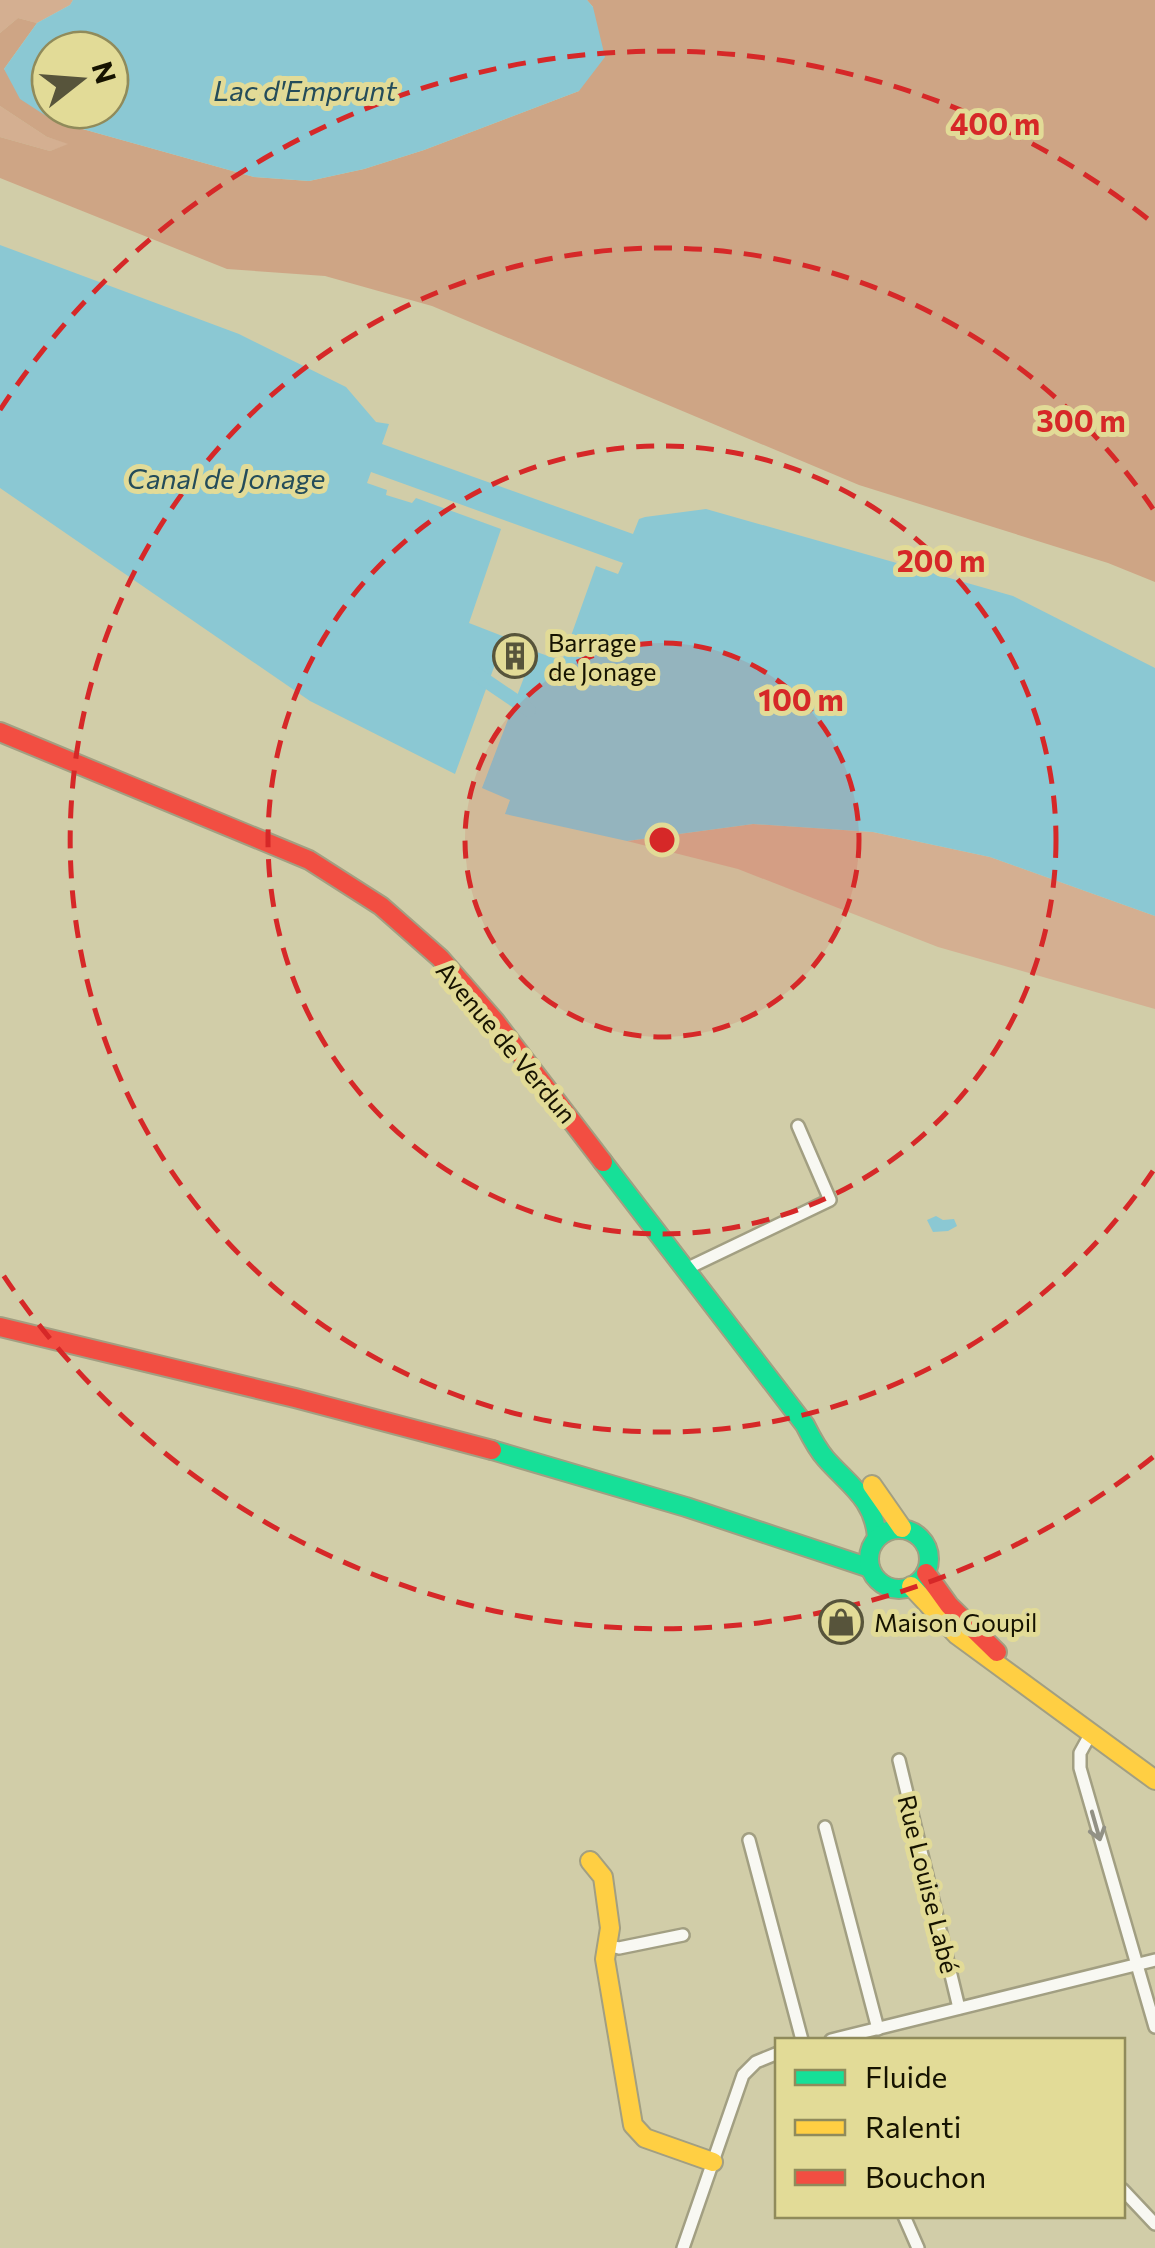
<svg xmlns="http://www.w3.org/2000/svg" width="1155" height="2248" font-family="Commissioner,sans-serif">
  <rect width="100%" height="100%" fill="#d1cda8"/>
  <g fill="#d4af91">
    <path d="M 0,0 L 73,0 L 70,5 L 37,23 L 18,18 L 0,33 Z"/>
    <path d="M 0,106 L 47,137 L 70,144 L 50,151 L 0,137 Z"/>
    <path d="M 753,824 L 873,832 L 990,857 L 1155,916 L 1155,1009 L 938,947 L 738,869 L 627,841 Z"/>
  </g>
  <path fill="#cea585" d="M 587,0 L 1155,0 L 1155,582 L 1108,563 L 859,485 L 432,306 L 325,276 L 227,269 L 0,178 L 0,137 L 50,151 L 68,144 L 47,137 L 0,106 L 0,33 L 18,18 L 37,23 L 4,69 L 54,121 L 254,177 L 309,181 L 364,169 L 424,150 L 579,91 L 593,7 Z"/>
  <g fill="#8bc8d3" fill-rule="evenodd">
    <path d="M 73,0 L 587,0 L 593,7 L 605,57 L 579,91 L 424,150 L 364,169 L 309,181 L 254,177 L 54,121 L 20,99 L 4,69 L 37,23 L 70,5 ZM 50,50 L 110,50 L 110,110 L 50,110 Z"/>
    <path d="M 0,245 L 239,334 L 346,387 L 376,422 L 389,424 L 382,444 L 633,534 L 639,519 L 645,517 L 706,509 L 1013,596 L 1155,668 L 1155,916 L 990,857 L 873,832 L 753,824 L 627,841 L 505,814 L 510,800 L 482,788 L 534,651 L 562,661 L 596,566 L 618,574 L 623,563 L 371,472 L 367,483 L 387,490 L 386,495 L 412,503 L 416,498 L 501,529 L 469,623 L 505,637 L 455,774 L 310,701 L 0,488 Z"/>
    <path d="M 936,1216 L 943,1220 L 954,1219 L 957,1226 L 948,1231 L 933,1232 L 927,1220 Z"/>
  </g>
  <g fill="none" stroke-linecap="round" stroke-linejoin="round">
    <path stroke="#8bc8d3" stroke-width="14" d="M 476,674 L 529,710"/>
    <g stroke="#a29f82" stroke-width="16">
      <g id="street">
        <path d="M 686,1269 L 830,1200 L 798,1126"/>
        <path d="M 1091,1733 L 1080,1753 L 1080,1768 L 1155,2027"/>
        <path d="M 899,1760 L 959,2008"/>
        <path d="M 825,1827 L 878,2029"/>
        <path d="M 749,1840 L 802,2040"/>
        <path d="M 607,1945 L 619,1948 L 683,1935"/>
        <path d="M 831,2040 L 1155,1960"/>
        <path d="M 1122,2189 L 1155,2224"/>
        <path d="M 904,2216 L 918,2248"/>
        <path d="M 683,2248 L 743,2075 L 756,2062 L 778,2053"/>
      </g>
    </g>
    <g stroke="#a29f82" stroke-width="22">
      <g id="fast">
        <path d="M 603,1162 L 805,1425 C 811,1437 817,1449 826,1459 C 849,1485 874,1499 877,1537"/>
        <path d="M 492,1450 L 686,1507 L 870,1568"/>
        <circle cx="899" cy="1559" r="30"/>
      </g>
    </g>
    <g stroke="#a29f82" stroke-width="22">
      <g id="slow">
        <path d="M 872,1485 L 902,1528"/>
        <path d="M 911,1586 L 957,1635 L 1155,1780"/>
        <path d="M 590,1861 L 603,1877 L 610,1928 L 605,1959 L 633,2125 L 645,2138 L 713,2162"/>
      </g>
    </g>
    <g stroke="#a29f82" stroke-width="22">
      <g id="jam">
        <path d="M 0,732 L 309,860 L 381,906 L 440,958 L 495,1021 L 603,1162"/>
        <path d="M 0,1327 L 295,1398 L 492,1450"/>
        <path d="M 926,1573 L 949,1605 L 997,1652"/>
      </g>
    </g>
    <use href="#street" stroke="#f8f8f2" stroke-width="11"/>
    <use href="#fast" stroke="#16e098" stroke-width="18"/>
    <use href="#slow" stroke="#ffcf43" stroke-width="18"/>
    <use href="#jam" stroke="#f24e42" stroke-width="18"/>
  </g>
  <defs><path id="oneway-shaft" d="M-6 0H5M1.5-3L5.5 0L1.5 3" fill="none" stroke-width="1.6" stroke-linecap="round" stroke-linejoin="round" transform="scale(2.5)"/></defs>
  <use stroke="#929185" href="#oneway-shaft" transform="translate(1096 1826) rotate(74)"/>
  <circle cx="662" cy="840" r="197" fill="#d62828" fill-opacity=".12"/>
  <g fill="none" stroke="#d62828" stroke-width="5" stroke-dasharray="18 12">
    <circle cx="662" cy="840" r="197"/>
    <circle cx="662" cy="840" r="394"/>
    <path d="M1153 1171A592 592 0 1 1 1153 509"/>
    <path d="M1153 1457A789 789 0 0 1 0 1270M0 410A789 789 0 0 1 1153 223"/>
  </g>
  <defs>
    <g id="building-ring" transform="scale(2.25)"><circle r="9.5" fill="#e2db97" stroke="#57543b" stroke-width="1.5"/><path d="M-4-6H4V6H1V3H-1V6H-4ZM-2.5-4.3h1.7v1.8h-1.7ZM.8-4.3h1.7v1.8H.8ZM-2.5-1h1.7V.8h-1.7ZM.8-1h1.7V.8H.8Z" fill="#57543b"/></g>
    <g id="shop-ring" transform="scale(2.25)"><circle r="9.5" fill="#e2db97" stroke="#57543b" stroke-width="1.5"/><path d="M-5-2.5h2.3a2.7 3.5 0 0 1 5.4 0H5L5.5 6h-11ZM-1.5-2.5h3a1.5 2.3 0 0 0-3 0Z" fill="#57543b"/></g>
  </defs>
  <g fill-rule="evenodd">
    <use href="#building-ring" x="515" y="656"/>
    <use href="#shop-ring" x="841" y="1622"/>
  </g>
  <g text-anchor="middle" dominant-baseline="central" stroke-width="10" stroke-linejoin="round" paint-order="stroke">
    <g font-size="25" fill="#161300" stroke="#e2db97" text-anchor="start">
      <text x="548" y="642">Barrage<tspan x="548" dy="29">de Jonage</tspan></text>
      <text x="874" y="1622">Maison Goupil</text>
    </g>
    <g font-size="25" fill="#161300" stroke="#e2db97">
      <text transform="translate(507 1042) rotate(50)">Avenue de Verdun</text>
      <text transform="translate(929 1884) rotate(76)">Rue Louise Labé</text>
    </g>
    <g font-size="28" font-style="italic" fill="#244c5a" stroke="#e2db97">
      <text x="305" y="90">Lac d'Emprunt</text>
      <text x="226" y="478">Canal de Jonage</text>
    </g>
  </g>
  <circle cx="662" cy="840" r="15" fill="#d62828" stroke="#e2db97" stroke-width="5"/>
  <g font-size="30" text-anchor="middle" font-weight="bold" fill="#d62828" stroke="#e2db97" stroke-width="10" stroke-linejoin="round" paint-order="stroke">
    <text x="995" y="135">400 m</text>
    <text x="1081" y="432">300 m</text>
    <text x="941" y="572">200 m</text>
    <text x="801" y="711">100 m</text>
  </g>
  <rect x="775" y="2038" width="350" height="180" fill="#e2db97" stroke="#908b5b" stroke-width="2.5"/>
  <rect x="795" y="2070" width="50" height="15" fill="#16e098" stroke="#908b5b" stroke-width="2.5"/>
  <text x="865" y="2088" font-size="30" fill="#161300">Fluide</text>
  <rect x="795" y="2120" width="50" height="15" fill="#ffcf43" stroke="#908b5b" stroke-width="2.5"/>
  <text x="865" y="2138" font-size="30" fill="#161300">Ralenti</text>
  <rect x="795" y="2170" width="50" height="15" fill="#f24e42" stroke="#908b5b" stroke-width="2.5"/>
  <text x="865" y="2188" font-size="30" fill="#161300">Bouchon</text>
  <g transform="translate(80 80) rotate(73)"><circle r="48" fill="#e2db97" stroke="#908b5b" stroke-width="2.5"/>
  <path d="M0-8L18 38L0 25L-18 38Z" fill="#57543b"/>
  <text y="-15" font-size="28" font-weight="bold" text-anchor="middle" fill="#161300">N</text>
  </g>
</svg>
